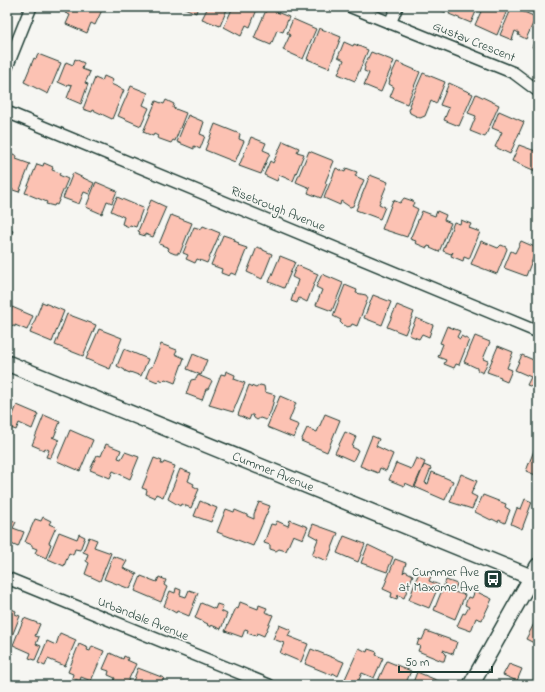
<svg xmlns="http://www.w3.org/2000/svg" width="545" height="692" font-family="'Indie Flower',sans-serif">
  <rect width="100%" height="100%" fill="#f6f6f2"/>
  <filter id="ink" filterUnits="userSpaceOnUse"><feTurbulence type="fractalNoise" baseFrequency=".025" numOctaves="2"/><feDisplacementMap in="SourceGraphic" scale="8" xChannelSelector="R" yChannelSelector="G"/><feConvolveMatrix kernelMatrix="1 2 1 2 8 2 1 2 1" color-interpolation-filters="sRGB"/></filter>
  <g filter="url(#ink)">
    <g fill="#fcc2b3" stroke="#1f3d34">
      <path d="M 64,7 L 95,7 L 102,10 L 95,25 L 91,23 L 87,33 L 66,24 L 70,15 L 65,13 L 67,8 Z"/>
      <path d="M 182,7 L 198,7 L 196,13 Z"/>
      <path d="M 203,7 L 228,7 L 220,26 L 202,19 L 207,9 Z"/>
      <path d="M 233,7 L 258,7 L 250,27 L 246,25 L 241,36 L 224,27 Z"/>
      <path d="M 436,7 L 447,7 L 445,12 L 436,8 Z"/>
      <path d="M 452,7 L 478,7 L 471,23 L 449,14 Z"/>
      <path d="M 483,7 L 508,8 L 497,35 L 475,25 Z"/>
      <path d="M 512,7 L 536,17 L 526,39 L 518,35 L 519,33 L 515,31 L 512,40 L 500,35 Z"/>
      <path d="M 267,8 L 289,17 L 283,32 L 277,30 L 271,45 L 254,38 Z"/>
      <path d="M 293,19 L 316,29 L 303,59 L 283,50 L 290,35 L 287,33 Z"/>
      <path d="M 319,28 L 341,37 L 329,68 L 307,59 Z"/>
      <path d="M 538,34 L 538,50 L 532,47 Z"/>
      <path d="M 344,42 L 353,46 L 354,44 L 368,50 L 355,81 L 338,74 L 344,60 L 338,57 Z"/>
      <path d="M 371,52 L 394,61 L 381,92 L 364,85 L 369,73 L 364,71 L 365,67 L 364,66 Z"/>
      <path d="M 38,54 L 61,63 L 48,94 L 24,82 L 34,58 L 36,59 Z"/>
      <path d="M 75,59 L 84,63 L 82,69 L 90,72 L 85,83 L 88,84 L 81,104 L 67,98 L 72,85 L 68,84 L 67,86 L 58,82 L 66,62 L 73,65 Z"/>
      <path d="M 397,62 L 420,72 L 407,104 L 390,97 L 394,87 L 389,84 L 390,80 L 389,80 Z"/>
      <path d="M 423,73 L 445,82 L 436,104 L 431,101 L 425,116 L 420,118 L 410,113 L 409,110 L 411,106 L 409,105 Z"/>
      <path d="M 104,76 L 113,80 L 111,84 L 124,90 L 112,119 L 93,110 L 92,112 L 83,109 L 95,78 L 102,81 Z"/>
      <path d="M 449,83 L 473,94 L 459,126 L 444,120 L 449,108 L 440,105 Z"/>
      <path d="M 131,86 L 148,93 L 143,105 L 149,108 L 141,126 L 118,116 Z"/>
      <path d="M 476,94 L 499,105 L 485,137 L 470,131 L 476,116 L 468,113 Z"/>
      <path d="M 166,100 L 174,104 L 173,108 L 186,113 L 175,141 L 173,140 L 171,143 L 157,138 L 158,136 L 154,134 L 153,136 L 143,132 L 156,101 L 164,104 Z"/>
      <path d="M 499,111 L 524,122 L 510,154 L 495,147 L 502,132 L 492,128 Z"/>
      <path d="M 188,115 L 204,122 L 200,134 L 205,136 L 200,149 L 194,146 L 194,149 L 177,142 Z"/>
      <path d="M 215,124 L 240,134 L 239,139 L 244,141 L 235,162 L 205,150 Z"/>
      <path d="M 251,137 L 266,143 L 263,150 L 270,153 L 261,174 L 239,166 Z"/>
      <path d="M 283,141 L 299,148 L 297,152 L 304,154 L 293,181 L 279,175 L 277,181 L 264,175 L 270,161 L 273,163 Z"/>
      <path d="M 519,145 L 538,152 L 538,172 L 512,161 Z"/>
      <path d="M 7,151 L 17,156 L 16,159 L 30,164 L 19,192 L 10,189 L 9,192 L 7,192 Z"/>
      <path d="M 309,151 L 334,161 L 325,183 L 327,184 L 321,198 L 308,193 L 310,188 L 296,182 Z"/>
      <path d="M 44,163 L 53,167 L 52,170 L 60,173 L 59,175 L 68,179 L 57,205 L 55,204 L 54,206 L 46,204 L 47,202 L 25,193 L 37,164 L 43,166 Z"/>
      <path d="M 336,168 L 345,172 L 346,168 L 357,172 L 355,176 L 364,180 L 353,206 L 350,207 L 341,201 L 340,205 L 324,198 Z"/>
      <path d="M 73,173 L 94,183 L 89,194 L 84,192 L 79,204 L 63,198 Z"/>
      <path d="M 370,175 L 388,182 L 379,204 L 385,207 L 380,219 L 356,210 Z"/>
      <path d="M 96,182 L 117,191 L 112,203 L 107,201 L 102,214 L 86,207 Z"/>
      <path d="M 117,197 L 143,208 L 136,227 L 130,225 L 129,227 L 122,224 L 124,217 L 111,211 Z"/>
      <path d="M 404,198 L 413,201 L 414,203 L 412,206 L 418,209 L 407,237 L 382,229 L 393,200 L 400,203 Z"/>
      <path d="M 151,200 L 166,207 L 153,237 L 145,234 L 145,236 L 139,234 L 140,232 L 138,231 Z"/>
      <path d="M 422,211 L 435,216 L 437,211 L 446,215 L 444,220 L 451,223 L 439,252 L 430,248 L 431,247 L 428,246 L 427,248 L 415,243 L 416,241 L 410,239 Z"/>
      <path d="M 171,215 L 192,223 L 180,253 L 178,252 L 178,254 L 175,254 L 170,252 L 168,250 L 169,248 L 159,244 Z"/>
      <path d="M 461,220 L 471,224 L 469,228 L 480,232 L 469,259 L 464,257 L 463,261 L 451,256 L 453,252 L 451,254 L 443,251 L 454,222 L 460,224 Z"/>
      <path d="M 203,226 L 220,233 L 207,263 L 197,259 L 195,263 L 186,259 L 188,255 L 183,253 L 194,227 L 201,229 Z"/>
      <path d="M 7,228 L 13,231 L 7,242 Z"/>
      <path d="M 223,235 L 235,239 L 234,241 L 239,243 L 238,245 L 247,248 L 236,275 L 231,273 L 229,276 L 221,273 L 222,269 L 211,265 Z"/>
      <path d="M 481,241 L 498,248 L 501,245 L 506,247 L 507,249 L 497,274 L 471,264 Z"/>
      <path d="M 521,241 L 537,248 L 526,276 L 504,268 L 511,251 L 515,253 Z"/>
      <path d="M 257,247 L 263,249 L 263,250 L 272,254 L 262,279 L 247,272 Z"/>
      <path d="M 280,256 L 295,262 L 284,288 L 269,282 Z"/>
      <path d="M 538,264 L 538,277 L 533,275 Z"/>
      <path d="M 297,265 L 318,274 L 307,302 L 299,298 L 297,303 L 291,301 L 298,280 L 292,277 Z"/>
      <path d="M 322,274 L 343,283 L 332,311 L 316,305 L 322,290 L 316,287 Z"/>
      <path d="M 345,285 L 357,290 L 356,293 L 366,295 L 368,298 L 357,326 L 352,324 L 351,326 L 347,327 L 343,325 L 340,322 L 341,320 L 333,316 Z"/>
      <path d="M 373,295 L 391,302 L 382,325 L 364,318 Z"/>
      <path d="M 42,302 L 64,311 L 52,342 L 30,333 Z"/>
      <path d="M 397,305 L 414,312 L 405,334 L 387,327 Z"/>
      <path d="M 12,307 L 33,316 L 27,330 L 15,325 L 15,327 L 7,322 Z"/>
      <path d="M 67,314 L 96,325 L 83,356 L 55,345 Z"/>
      <path d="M 416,318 L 433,325 L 429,337 L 422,334 L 419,339 L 409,335 Z"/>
      <path d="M 447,326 L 460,331 L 457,337 L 460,339 L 461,336 L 469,340 L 459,365 L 456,364 L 454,368 L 444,364 L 446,360 L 438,357 L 443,344 L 440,343 Z"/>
      <path d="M 99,329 L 122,338 L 110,369 L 86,359 Z"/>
      <path d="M 475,336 L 490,342 L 483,359 L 488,361 L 483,373 L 477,370 L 477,368 L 464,362 Z"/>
      <path d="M 161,344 L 177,350 L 175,354 L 184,358 L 175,383 L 165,379 L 163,381 L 159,379 L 158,382 L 155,381 L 146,377 L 150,367 L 152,367 Z"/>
      <path d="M 498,346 L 513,352 L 507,368 L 512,370 L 507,382 L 500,379 L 501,377 L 487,372 Z"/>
      <path d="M 124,349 L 148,359 L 141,376 L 130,372 L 130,373 L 125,371 L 125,370 L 117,366 Z"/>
      <path d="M 193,354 L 207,360 L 201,375 L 187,369 Z"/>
      <path d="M 522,355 L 538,362 L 538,389 L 527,385 L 531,377 L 515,370 Z"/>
      <path d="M 226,371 L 235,375 L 234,379 L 245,383 L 233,412 L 209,405 L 221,374 L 225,375 Z"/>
      <path d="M 198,375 L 212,381 L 208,389 L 206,389 L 202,400 L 186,394 L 191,380 L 196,379 Z"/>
      <path d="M 249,385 L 256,388 L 260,385 L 264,386 L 265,392 L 275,395 L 271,411 L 266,420 L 260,418 L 257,420 L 254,418 L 253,415 L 251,415 L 249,420 L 238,415 Z"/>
      <path d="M 280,396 L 296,403 L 289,421 L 299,425 L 294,438 L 267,427 Z"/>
      <path d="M 7,398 L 13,400 L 7,415 Z"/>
      <path d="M 17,405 L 38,414 L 32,429 L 19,423 L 16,430 L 8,427 Z"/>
      <path d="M 325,414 L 340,420 L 327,452 L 301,441 L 307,428 L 317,432 Z"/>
      <path d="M 44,415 L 60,422 L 54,437 L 52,437 L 59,440 L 50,458 L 46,457 L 49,450 L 45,448 L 44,450 L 32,445 Z"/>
      <path d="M 70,430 L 93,440 L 80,471 L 57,461 Z"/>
      <path d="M 345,432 L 356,437 L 352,447 L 358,450 L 353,461 L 335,453 Z"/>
      <path d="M 372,436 L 379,439 L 376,446 L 393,454 L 386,471 L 380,468 L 378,473 L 360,466 Z"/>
      <path d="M 106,444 L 121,450 L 118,458 L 121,459 L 125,452 L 139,457 L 130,479 L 113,471 L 110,478 L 90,470 L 97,455 L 101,456 Z"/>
      <path d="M 535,448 L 538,449 L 538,476 L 526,471 Z"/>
      <path d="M 154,458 L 162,461 L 161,464 L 163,464 L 164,462 L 175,466 L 163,497 L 156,494 L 155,498 L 146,494 L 147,490 L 142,488 Z"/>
      <path d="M 416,458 L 425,462 L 414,487 L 405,483 L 404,486 L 389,480 L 396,463 L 411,469 Z"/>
      <path d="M 424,465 L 431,468 L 425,483 L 428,484 L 432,472 L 453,481 L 445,500 L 415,487 Z"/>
      <path d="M 180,469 L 191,473 L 188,481 L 194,484 L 193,486 L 199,489 L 191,508 L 181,504 L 180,506 L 168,499 Z"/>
      <path d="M 461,474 L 477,481 L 471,494 L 477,497 L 472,509 L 450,502 Z"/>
      <path d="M 483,495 L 506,504 L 505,507 L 510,510 L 505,523 L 499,520 L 498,522 L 492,519 L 491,520 L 475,512 Z"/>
      <path d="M 525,499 L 532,502 L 522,529 L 511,524 L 517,508 L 521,509 Z"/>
      <path d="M 200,501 L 217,508 L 211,522 L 194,516 Z"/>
      <path d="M 259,502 L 270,506 L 253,546 L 217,532 L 226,509 L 234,512 L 235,510 L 247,515 L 247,516 L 254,519 L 254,514 Z"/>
      <path d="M 43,517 L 51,521 L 49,524 L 56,527 L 49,543 L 51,544 L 46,558 L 35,553 L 37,549 L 32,547 L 32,545 L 25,542 L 35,519 L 41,521 Z"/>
      <path d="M 7,518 L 16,522 L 13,528 L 24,532 L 18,547 L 7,542 Z"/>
      <path d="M 290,520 L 308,527 L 303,539 L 293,535 L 286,551 L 279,549 L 276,551 L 270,549 L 270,545 L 264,543 L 271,524 L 275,525 L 277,521 L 288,526 Z"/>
      <path d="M 313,524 L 338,533 L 327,561 L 312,555 L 318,539 L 309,534 Z"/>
      <path d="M 59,532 L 77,539 L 79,534 L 85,537 L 80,550 L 75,549 L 73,555 L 69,553 L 64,566 L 48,559 Z"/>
      <path d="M 344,536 L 365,544 L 358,562 L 337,553 Z"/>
      <path d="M 89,537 L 97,540 L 94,547 L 111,553 L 100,581 L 85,574 L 89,563 L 86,561 L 88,554 L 83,552 Z"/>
      <path d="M 368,545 L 393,557 L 387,572 L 361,563 Z"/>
      <path d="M 113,556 L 127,561 L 123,568 L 137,574 L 130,589 L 104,579 Z"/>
      <path d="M 395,559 L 406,563 L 403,573 L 405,571 L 413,575 L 404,598 L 398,595 L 397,599 L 391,597 L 392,593 L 383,589 Z"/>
      <path d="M 420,569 L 432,574 L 429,581 L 439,585 L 429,608 L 409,600 Z"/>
      <path d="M 141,576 L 157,582 L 159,577 L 166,580 L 164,585 L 167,587 L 161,602 L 135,591 Z"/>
      <path d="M 446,580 L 457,584 L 454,592 L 465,595 L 455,619 L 434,610 Z"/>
      <path d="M 176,588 L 181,590 L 180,595 L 186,597 L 189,590 L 198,593 L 189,616 L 177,611 L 176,613 L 164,606 L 170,591 L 175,593 Z"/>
      <path d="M 475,591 L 492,599 L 482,620 L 476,618 L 471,631 L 457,626 L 463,613 L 465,614 L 469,607 L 465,605 L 468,597 L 472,598 Z"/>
      <path d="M 240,602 L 258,609 L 259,605 L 267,608 L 265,612 L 273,615 L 264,636 L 257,633 L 256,636 L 247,633 L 248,630 L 245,629 L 242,637 L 225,631 L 236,608 L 238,609 Z"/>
      <path d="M 201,603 L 215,609 L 217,604 L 223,606 L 221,611 L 227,614 L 221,629 L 211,625 L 211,627 L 207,625 L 208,624 L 195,618 Z"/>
      <path d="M 7,607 L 16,611 L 15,614 L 20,616 L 12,636 L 7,634 Z"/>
      <path d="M 538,616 L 538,645 L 526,639 Z"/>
      <path d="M 24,618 L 40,624 L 35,636 L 39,637 L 36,644 L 41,646 L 35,660 L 29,658 L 31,653 L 13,645 Z"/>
      <path d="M 279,625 L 291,630 L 288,636 L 308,644 L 301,662 L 280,653 L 284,643 L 273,639 Z"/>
      <path d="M 426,631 L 457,642 L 453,654 L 443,650 L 443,651 L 446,654 L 444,661 L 442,661 L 418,651 L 420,646 L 417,645 L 419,639 L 422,640 Z"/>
      <path d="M 60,633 L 76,640 L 65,666 L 48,659 L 45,666 L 38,663 L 47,641 L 56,645 Z"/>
      <path d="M 79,644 L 88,648 L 87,650 L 90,651 L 92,646 L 104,651 L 91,681 L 81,677 L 80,681 L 72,678 L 73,674 L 68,672 Z"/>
      <path d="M 359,648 L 367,652 L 368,649 L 377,652 L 376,655 L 383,658 L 374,678 L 362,673 L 357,684 L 345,679 Z"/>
      <path d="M 311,649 L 344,662 L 338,676 L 333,673 L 332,675 L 305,664 Z"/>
      <path d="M 110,653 L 123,659 L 124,656 L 128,658 L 127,660 L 136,664 L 126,685 L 114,681 L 115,678 L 108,675 L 109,671 L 103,669 Z"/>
      <path d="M 387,661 L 411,671 L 405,685 L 376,685 Z"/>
      <path d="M 509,664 L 522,669 L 517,681 L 503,675 Z"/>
      <path d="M 138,668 L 164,678 L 161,685 L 135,685 L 132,684 Z"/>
      <path d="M 417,672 L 441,682 L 440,685 L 412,685 Z"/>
      <path d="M 510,681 L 519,685 L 509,685 Z"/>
    </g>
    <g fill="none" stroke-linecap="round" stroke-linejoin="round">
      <g stroke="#1f3d34" stroke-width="14">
        <g id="street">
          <path d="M 351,7 L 514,73 L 538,91"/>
          <path d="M 390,23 L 397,7"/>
          <path d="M 7,67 L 31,7"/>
          <path d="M 7,112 L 538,332"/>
          <path d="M 7,578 L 269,685"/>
        </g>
      </g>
      <g stroke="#1f3d34" stroke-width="18">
        <g id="secondary">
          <path d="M 7,363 L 538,580"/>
          <path d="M 471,685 L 538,566"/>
        </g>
      </g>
      <use href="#street" stroke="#f6f6f2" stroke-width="11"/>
      <use href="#secondary" stroke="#f6f6f2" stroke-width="15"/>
    </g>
  </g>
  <defs>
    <g id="bus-square" transform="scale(1)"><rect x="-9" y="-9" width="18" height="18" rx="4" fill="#1f3d34" stroke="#f6f6f2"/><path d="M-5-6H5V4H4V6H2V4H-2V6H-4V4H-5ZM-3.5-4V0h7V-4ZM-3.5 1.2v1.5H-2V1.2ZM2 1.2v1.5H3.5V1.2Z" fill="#fff"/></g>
  </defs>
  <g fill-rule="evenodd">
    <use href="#bus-square" x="493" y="579"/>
  </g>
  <g text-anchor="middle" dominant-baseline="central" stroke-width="3.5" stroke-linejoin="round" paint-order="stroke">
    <g font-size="13" fill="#1f3d34" stroke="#f6f6f2">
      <text transform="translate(474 42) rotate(22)">Gustav Crescent</text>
      <text transform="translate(278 209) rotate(22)">Risebrough Avenue</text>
      <text transform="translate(273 472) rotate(22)">Cummer Avenue</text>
      <text transform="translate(143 619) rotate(22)">Urbandale Avenue</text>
    </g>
    <g font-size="13" fill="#1f3d34" stroke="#f6f6f2" text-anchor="end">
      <text x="479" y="572">Cummer Ave<tspan x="479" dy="15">at Maxome Ave</tspan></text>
    </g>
  </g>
  <rect width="545" height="692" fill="none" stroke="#f6f6f2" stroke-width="24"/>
  <rect x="12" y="12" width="521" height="668" fill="none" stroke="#1f3d34" stroke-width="1.5" filter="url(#ink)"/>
  <path d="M399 666v6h93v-6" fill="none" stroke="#1f3d34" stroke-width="2"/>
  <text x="405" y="666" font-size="12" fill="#1f3d34" stroke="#f6f6f2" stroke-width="3" paint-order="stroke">50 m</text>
</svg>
